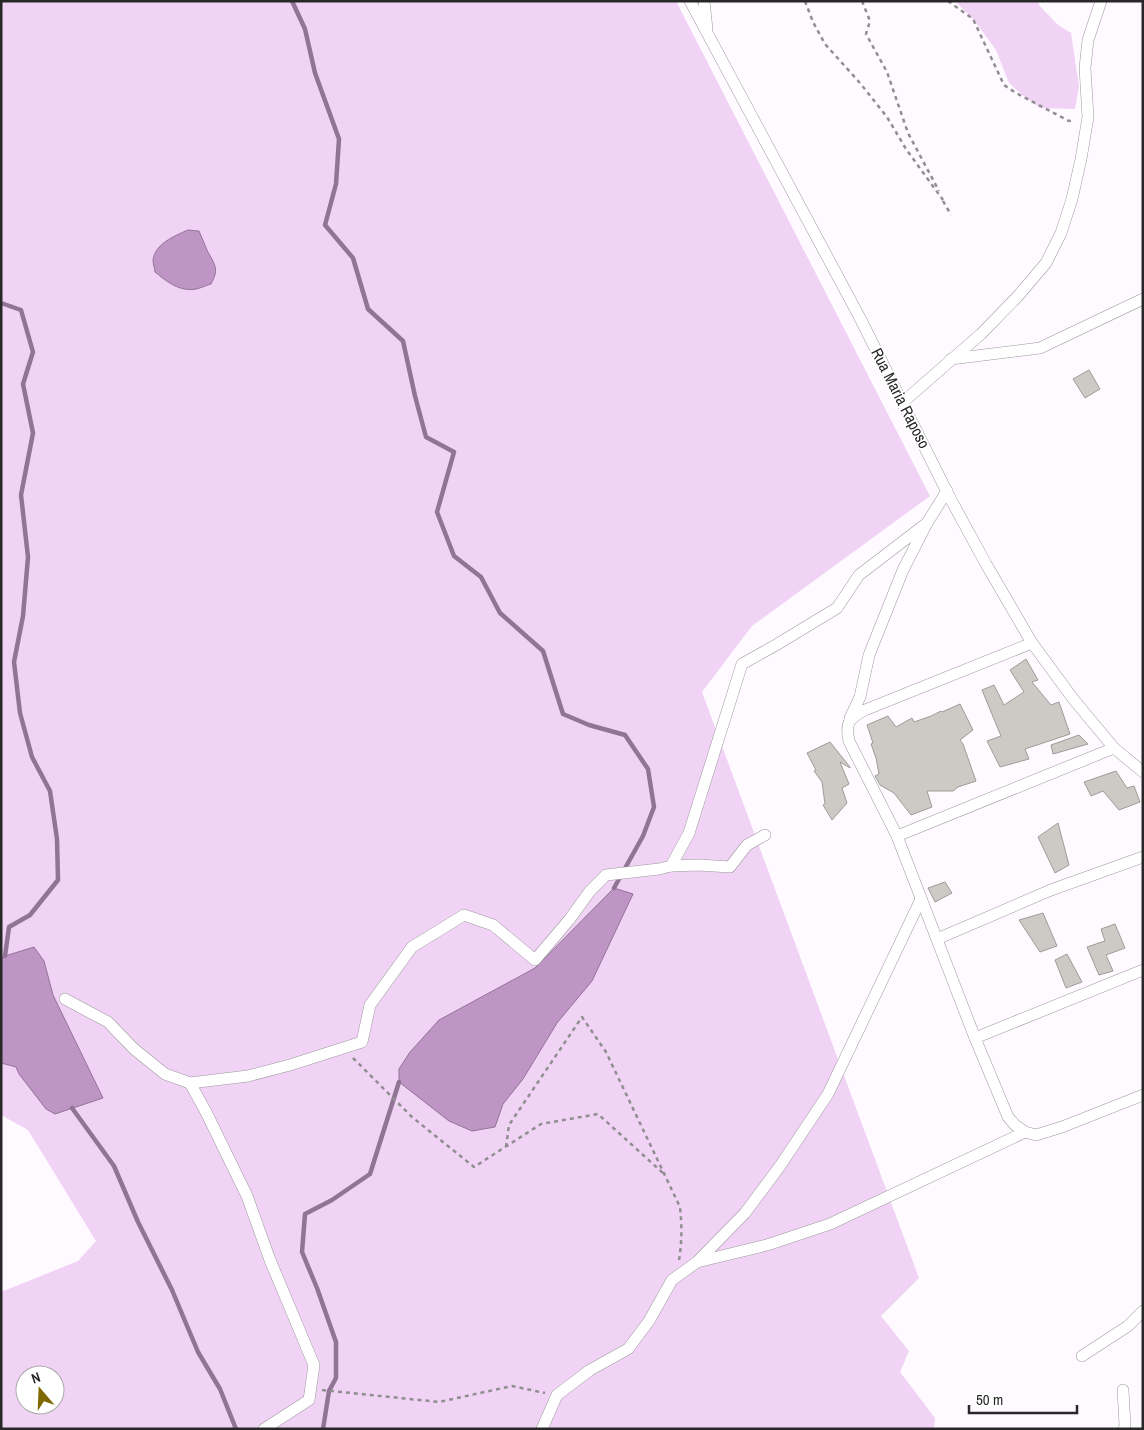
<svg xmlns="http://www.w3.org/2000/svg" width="1144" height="1430" font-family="'Archivo Narrow',sans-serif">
  <rect width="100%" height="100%" fill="#fefaff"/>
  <g fill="#f1d4f5" fill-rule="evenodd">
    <path d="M 1,1 L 676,1 L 930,496 L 752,626 L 702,692 L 919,1278 L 881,1316 L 909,1351 L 900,1372 L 935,1418 L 934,1429 L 1,1429 L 1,1292 L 78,1261 L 96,1241 L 28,1130 L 1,1115 ZM 25,1375 L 55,1375 L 55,1405 L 25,1405 Z"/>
    <path d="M 955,1 L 1038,1 L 1039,5 L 1057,24 L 1071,33 L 1079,86 L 1075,109 L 1040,108 L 1021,94 L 1009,83 L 996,50 L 973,19 Z"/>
  </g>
  <g fill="#bf95c6" stroke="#927497">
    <path d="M 188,230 L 199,231 C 202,237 204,244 207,250 C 214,264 220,268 211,284 C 207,285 201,288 196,289 C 180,292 167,282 155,272 C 155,269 153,264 153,260 C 155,244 174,236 188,230 Z"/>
    <path d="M 614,888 L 633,894 L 592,981 L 557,1023 L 523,1079 L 503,1104 L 495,1127 L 472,1131 L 449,1121 L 399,1082 L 399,1069 L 410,1052 L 439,1020 L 535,968 Z"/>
    <path d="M 34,947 L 44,961 L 53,995 L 103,1098 L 55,1114 L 46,1109 L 19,1074 L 16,1067 L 1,1063 L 1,959 L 5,956 Z"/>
  </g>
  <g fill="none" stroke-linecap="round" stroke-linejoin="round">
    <g stroke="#927497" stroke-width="4.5">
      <path d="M 292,1 L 305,29 L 315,73 L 339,139 L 336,184 L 325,225 L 353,258 L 368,309 L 403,341 L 415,396 L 426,437 L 454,452 L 437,512 L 454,556 L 481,577 L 500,613 L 543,651 L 563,714 L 589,725 L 625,735 L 648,769 L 654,807 L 643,836 L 614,888"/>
      <path d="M 1,303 L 21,310 L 33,352 L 23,384 L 33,433 L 21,495 L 28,557 L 23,616 L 14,662 L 20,713 L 32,757 L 50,791 L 57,839 L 58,880 L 30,915 L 9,927 L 5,956"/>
      <path d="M 72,1108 L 114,1166 L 138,1222 L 172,1290 L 198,1352 L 220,1389 L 236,1429"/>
      <path d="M 323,1429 L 329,1391 L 336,1378 L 336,1342 L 317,1288 L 302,1252 L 305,1214 L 332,1200 L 370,1174 L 399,1082"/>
    </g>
  </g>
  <g fill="#cccac5" stroke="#9e9c97">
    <path d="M 1089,370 L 1100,389 L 1085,398 L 1073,379 Z"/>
    <path d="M 1026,659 L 1038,680 L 1032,682 L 1051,705 L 1059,702 L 1070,734 L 1025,749 L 1029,759 L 1000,767 L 987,741 L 1001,736 L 982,690 L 994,685 L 1004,705 L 1024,692 L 1010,670 Z"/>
    <path d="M 960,704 L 973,730 L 960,740 L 963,744 L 976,781 L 958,787 L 953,791 L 927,791 L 932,807 L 911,815 L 894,793 L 880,785 L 875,776 L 879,774 L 876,758 L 871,744 L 873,743 L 867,725 L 888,716 L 896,727 L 912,718 L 914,722 L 931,716 L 941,711 L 942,712 Z"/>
    <path d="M 1079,735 L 1088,744 L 1053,754 L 1051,745 Z"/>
    <path d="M 830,742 L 850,767 L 850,768 L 840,762 L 849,784 L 842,788 L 847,803 L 832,820 L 823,805 L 825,804 L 822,782 L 814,771 L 816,770 L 807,753 Z"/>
    <path d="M 1116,771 L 1127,788 L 1134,786 L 1140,802 L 1119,810 L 1103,791 L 1091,796 L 1084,782 Z"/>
    <path d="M 1058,823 L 1069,865 L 1055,873 L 1038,837 Z"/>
    <path d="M 945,882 L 952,893 L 935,902 L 928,888 Z"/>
    <path d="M 1043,913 L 1057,946 L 1040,952 L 1019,920 Z"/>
    <path d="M 1115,924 L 1125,948 L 1106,955 L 1113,971 L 1099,975 L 1087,947 L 1105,941 L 1101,929 Z"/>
    <path d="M 1067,954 L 1082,982 L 1066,988 L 1055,960 Z"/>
  </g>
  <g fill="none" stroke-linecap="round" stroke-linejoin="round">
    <g stroke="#9c989d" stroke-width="12">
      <g id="minor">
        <path d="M 690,1 L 860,318 L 950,498 L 986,564 L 1032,643 L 1074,700 L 1114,748 L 1143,772"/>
        <path d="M 704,1 L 707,29"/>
        <path d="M 951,359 L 1040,348 L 1143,299"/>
        <path d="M 903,402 L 981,334 L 1018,296 L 1046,263 L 1061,233 L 1072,199 L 1081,159 L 1088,117 L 1085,68 L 1088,40 L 1101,1"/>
        <path d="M 1032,643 L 865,710 C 849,718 845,723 849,741 L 897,836 L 975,1038 L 1008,1117 L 1015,1125 L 1025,1132 L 1036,1135 L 1062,1127 L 1143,1095"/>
        <path d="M 850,718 L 860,697 L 869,655 L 903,570 L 927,523 L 947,491"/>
        <path d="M 897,836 L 1114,748"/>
        <path d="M 671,866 L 699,865 L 730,867 L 747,845 L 765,835"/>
        <path d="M 937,939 L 1051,890 L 1143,857"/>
        <path d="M 65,999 L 108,1022 L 134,1049 L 165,1074 L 190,1083 L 248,1076 L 290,1065 L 362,1042 L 370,1005 L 412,947 L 464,915 L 493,925 L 535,960 L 569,920 L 590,891 L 606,875 L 659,869 L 671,866 L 689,833 L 742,664 L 776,645 L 837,608 L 859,575 L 927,523"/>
        <path d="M 975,1038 L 1143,970"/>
        <path d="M 190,1083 L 206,1112 L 247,1196 L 270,1260 L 314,1365 L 309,1400 L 264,1429"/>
        <path d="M 697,1262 L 767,1245 L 830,1224 L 1025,1132"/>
        <path d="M 1082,1356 L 1128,1326 L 1143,1311"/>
        <path d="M 1123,1390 L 1125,1425 L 1124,1429"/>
        <path d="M 542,1429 L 557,1395 L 590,1370 L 628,1349 L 649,1321 L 672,1280 L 697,1262 L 745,1213 L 780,1166 L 828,1094 L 921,899"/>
      </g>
    </g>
    <g stroke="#908e91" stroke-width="2.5" stroke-dasharray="4 4" stroke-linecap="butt">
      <path d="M 805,1 L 813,22 L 825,44 L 860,83 L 887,117 L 906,149 L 943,200"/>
      <path d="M 862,1 L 870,21 L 866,34 L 887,72 L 908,133 L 939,191"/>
      <path d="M 948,1 L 973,19 L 1004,85 L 1016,93 L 1069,121 L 1074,120"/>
      <path d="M 943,201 L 951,215"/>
      <path d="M 353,1058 L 412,1117 L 474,1167 L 541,1124 L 598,1114 L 664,1174"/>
      <path d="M 506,1147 L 509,1125 L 582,1017 L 606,1052 L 680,1207 C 682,1225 682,1242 679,1260"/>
      <path d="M 322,1390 L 439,1402 L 512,1386 L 545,1393"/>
    </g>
    <use href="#minor" stroke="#fff" stroke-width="11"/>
  </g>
  <g text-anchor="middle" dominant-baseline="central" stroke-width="4" stroke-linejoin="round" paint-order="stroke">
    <g font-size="16" fill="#292829" stroke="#fff">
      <text transform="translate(901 398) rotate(63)">Rua Maria Raposo</text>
    </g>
  </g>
  <rect width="1144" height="1430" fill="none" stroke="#292829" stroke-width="5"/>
  <g transform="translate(40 1390) rotate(341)"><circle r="24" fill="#ffffff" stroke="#a9a9a9"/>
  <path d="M0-4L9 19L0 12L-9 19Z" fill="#7f6800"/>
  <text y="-8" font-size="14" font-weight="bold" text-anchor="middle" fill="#292829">N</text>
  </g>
  <path d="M969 1405v8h108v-8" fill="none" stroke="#292829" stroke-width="2.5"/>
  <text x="976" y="1405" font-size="15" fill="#292829" stroke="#ffffff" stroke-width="4" paint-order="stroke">50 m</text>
</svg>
